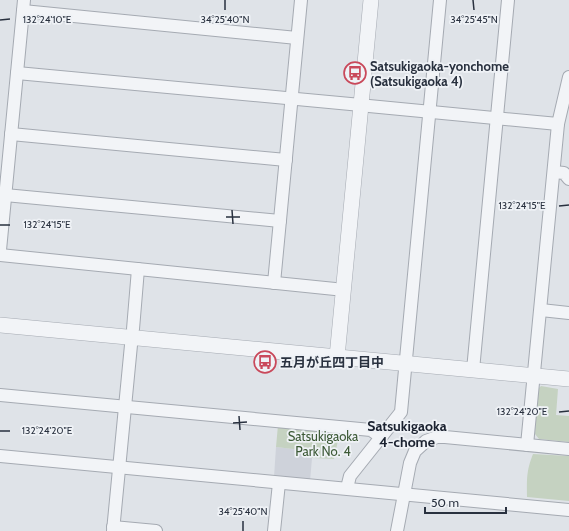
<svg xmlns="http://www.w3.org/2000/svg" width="569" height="531" font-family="Cabin,'Noto Sans JP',sans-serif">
  <rect width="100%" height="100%" fill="#dfe3e8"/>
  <path fill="#ced2da" d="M 276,447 L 311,451 L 310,457 L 312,458 L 310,481 L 274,477 Z"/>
  <g fill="#c5d2c1">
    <path d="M 541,386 L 558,389 L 556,415 L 569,416 L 569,442 L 539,439 L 535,434 L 537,390 Z"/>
    <path d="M 278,425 L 340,431 L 334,459 L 312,458 L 310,457 L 310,451 L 276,447 Z"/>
    <path d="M 533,454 L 569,456 L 569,501 L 527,497 C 527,479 526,472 533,454 Z"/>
  </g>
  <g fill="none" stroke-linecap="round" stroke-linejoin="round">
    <g stroke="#a5aab2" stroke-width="14">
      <g id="minor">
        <path d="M 23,11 L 297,38"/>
        <path d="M 17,73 L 361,105"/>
        <path d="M 369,106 L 558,124"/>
        <path d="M 11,134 L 286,160"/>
        <path d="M 554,172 L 564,173 L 569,179"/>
        <path d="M 5,195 L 280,221"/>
        <path d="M 0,250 L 24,0"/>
        <path d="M 0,255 L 335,289"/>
        <path d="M 274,283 L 301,0"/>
        <path d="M 541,310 L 569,313"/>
        <path d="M 133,329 L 138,269"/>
        <path d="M 473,370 L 508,0"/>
        <path d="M 0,395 L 371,430 L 381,437"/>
        <path d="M 527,445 L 558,124 L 569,77"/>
        <path d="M 0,456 L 569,510"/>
        <path d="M 347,488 L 350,476 L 401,412 L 440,0"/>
        <path d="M 113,527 L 156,531"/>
        <path d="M 113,531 L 131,345"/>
        <path d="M 274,531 L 279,483"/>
        <path d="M 397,531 L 410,463 L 415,451 L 426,441 L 437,437 L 445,437 L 569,449"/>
      </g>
    </g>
    <g stroke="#a5aab2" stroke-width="16">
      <g id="tertiary">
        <path d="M 0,325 L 569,379"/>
        <path d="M 337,357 L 371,0"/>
      </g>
    </g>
    <use href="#minor" stroke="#f2f4f7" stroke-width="12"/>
    <use href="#tertiary" stroke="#f2f4f7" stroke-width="15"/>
  </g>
  <path fill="none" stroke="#29313f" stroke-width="1.5" d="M 225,0 L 225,10M 473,0 L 474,10M 0,20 L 10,19M 559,206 L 569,205M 232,210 L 233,224M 226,217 L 240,217M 0,225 L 10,225M 559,412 L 569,411M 239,416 L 240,430M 233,423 L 247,422M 0,431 L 10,431M 243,521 L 243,531"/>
  <defs>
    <g id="bus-ring" transform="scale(1.15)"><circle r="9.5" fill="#eff2f6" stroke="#c9495b" stroke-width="1.5"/><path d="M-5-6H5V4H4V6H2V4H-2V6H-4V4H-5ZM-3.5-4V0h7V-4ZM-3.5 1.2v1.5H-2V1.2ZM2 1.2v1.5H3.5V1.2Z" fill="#c9495b"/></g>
  </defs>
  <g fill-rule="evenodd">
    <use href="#bus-ring" x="355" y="73"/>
    <use href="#bus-ring" x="265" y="362"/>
  </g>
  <g text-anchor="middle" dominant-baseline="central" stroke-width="3.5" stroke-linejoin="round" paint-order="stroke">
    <g font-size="13" font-weight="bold" fill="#29313f" stroke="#eff2f6" text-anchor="start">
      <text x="370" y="66">Satsukigaoka-yonchome<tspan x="370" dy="15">(Satsukigaoka 4)</tspan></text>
      <text x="280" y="362">五月が丘四丁目中</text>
    </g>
    <g font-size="13" fill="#3d5a37" stroke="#eff2f6">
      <text x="323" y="436">Satsukigaoka<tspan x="323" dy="15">Park No. 4</tspan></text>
    </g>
    <g font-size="14" font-weight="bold" fill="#1b2230" stroke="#eff2f6">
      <text x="407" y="426">Satsukigaoka<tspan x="407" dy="16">4-chome</tspan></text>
    </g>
  </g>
  <g font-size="10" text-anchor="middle" fill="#29313f" stroke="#eff2f6" stroke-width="3.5" stroke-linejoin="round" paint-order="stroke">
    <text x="47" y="23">132°24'10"E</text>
    <text x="225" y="23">34°25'40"N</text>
    <text x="474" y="23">34°25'45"N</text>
    <text x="522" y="209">132°24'15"E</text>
    <text x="47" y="228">132°24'15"E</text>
    <text x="522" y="415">132°24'20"E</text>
    <text x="47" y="434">132°24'20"E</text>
    <text x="243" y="515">34°25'40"N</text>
  </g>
  <path d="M425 507v6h81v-6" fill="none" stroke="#29313f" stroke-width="2"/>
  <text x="431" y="507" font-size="12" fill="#29313f" stroke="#eff2f6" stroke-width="3" paint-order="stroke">50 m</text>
</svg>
